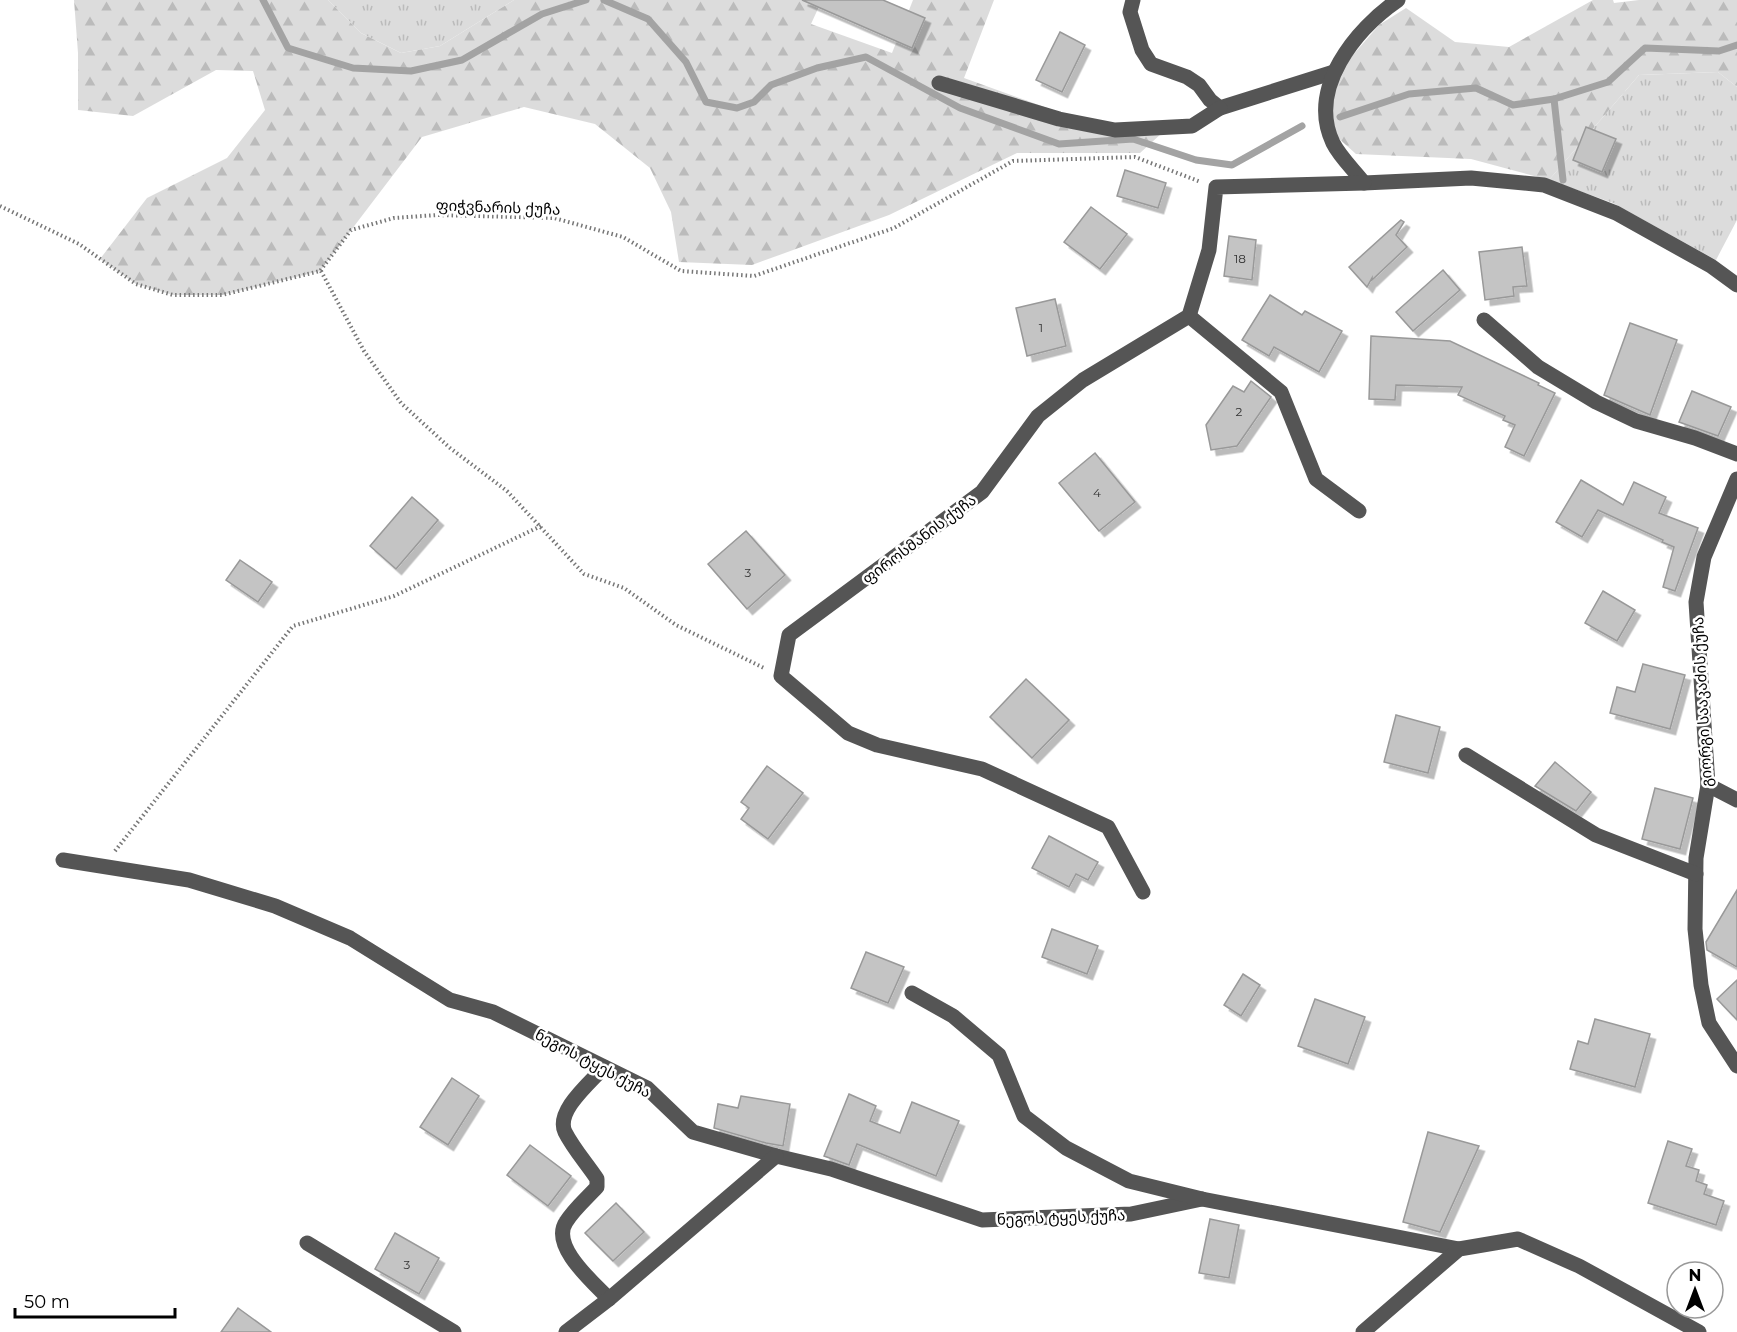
<svg xmlns="http://www.w3.org/2000/svg" width="1737" height="1332" font-family="Montserrat,'Noto Sans Georgian',sans-serif">
  <defs>
    <pattern id="grass-tufts" width="24" height="20" patternUnits="userSpaceOnUse" patternTransform="scale(1.5)"><rect width="24" height="20" fill="#dcdcdc"/><path d="M3 7l-1-3M5 7V3M7 7l1-3M15 17l-1-3M17 17v-4M19 17l1-3" fill="none" stroke="#bbb"/></pattern>
    <pattern id="forest-firs" width="22" height="20" patternUnits="userSpaceOnUse" patternTransform="scale(1.5)"><rect width="22" height="20" fill="#dcdcdc"/><path d="M5 1l3.5 6h-7zM16 11l3.5 6h-7z" fill="#bbb"/></pattern>
    <filter id="shadow"><feDropShadow dx="5.5" dy="5.5" stdDeviation="0" flood-color="#0004"/></filter>
  </defs>
  <rect width="100%" height="100%" fill="#fff"/>
  <g fill="url(#grass-tufts)">
    <path d="M 328,0 L 514,0 L 440,46 L 401,53 L 361,33 Z"/>
    <path d="M 1718,72 L 1737,87 L 1737,220 L 1716,260 L 1613,203 L 1549,180 L 1639,75 Z"/>
  </g>
  <g fill="url(#forest-firs)">
    <path d="M 74,0 L 328,0 L 361,33 L 401,53 L 440,46 L 514,0 L 822,0 L 811,24 L 892,53 L 913,0 L 994,0 L 964,78 L 1081,120 L 1128,126 L 1173,123 L 1140,153 L 1017,153 L 889,215 L 752,265 L 679,262 L 671,212 L 650,168 L 595,124 L 524,107 L 422,137 L 320,271 L 222,295 L 173,295 L 136,284 L 100,259 L 147,198 L 227,158 L 265,110 L 253,71 L 216,70 L 133,116 L 78,110 L 78,53 Z"/>
    <path d="M 1593,0 L 1613,0 L 1614,3 L 1639,0 L 1737,0 L 1737,87 L 1718,72 L 1639,75 L 1549,180 L 1471,159 L 1356,154 L 1336,136 L 1328,103 L 1340,70 L 1379,25 L 1406,8 L 1455,42 L 1509,47 Z"/>
  </g>
  <g fill="none" stroke-linecap="round" stroke-linejoin="round">
    <g stroke="#a3a3a3" stroke-width="7">
      <path d="M 263,0 L 288,48 L 353,68 L 411,71 L 462,60 L 542,14 L 586,0"/>
      <path d="M 604,0 L 648,19 L 686,62 L 706,102 L 737,108 L 754,102 L 771,85 L 817,68 L 866,57 L 960,108 L 1059,144 L 1133,139 L 1196,160 L 1232,165 L 1302,126"/>
      <path d="M 1554,99 L 1563,180"/>
      <path d="M 1340,117 L 1409,94 L 1476,88 L 1513,105 L 1554,99 L 1608,82 L 1645,48 L 1719,51 L 1737,45"/>
    </g>
  </g>
  <g fill="#c4c4c4" stroke="#999" stroke-width="1.5" filter="url(#shadow)">
    <path d="M 802,0 L 883,0 L 925,18 L 912,48 Z"/>
    <path d="M 1060,32 L 1085,45 L 1062,92 L 1036,80 Z"/>
    <path d="M 1586,127 L 1616,139 L 1602,172 L 1573,160 Z"/>
    <path d="M 1125,170 L 1166,183 L 1158,208 L 1117,196 Z"/>
    <path d="M 1091,207 L 1127,234 L 1100,269 L 1064,242 Z"/>
    <path d="M 1401,220 L 1404,222 L 1396,235 L 1407,247 L 1372,280 L 1372,278 L 1367,287 L 1349,267 Z"/>
    <path d="M 1229,236 L 1256,240 L 1252,280 L 1224,276 Z"/>
    <path d="M 1522,247 L 1527,286 L 1513,287 L 1514,296 L 1485,300 L 1479,252 Z"/>
    <path d="M 1443,270 L 1460,290 L 1413,331 L 1396,312 Z"/>
    <path d="M 1270,295 L 1302,315 L 1305,311 L 1342,331 L 1319,372 L 1274,347 L 1269,356 L 1242,340 Z"/>
    <path d="M 1055,299 L 1066,346 L 1027,356 L 1016,308 Z"/>
    <path d="M 1630,323 L 1677,340 L 1650,415 L 1604,395 Z"/>
    <path d="M 1371,336 L 1450,341 L 1539,383 L 1538,385 L 1555,393 L 1524,456 L 1505,447 L 1515,425 L 1503,420 L 1505,416 L 1458,395 L 1462,387 L 1396,385 L 1395,400 L 1369,399 Z"/>
    <path d="M 1251,381 L 1271,397 L 1237,446 L 1211,450 L 1206,425 L 1233,386 L 1244,392 Z"/>
    <path d="M 1692,391 L 1731,407 L 1718,436 L 1679,422 Z"/>
    <path d="M 1095,453 L 1135,502 L 1099,531 L 1059,483 Z"/>
    <path d="M 1581,480 L 1623,505 L 1634,482 L 1666,497 L 1659,513 L 1698,528 L 1675,591 L 1663,587 L 1674,547 L 1662,542 L 1663,540 L 1598,510 L 1582,537 L 1556,522 Z"/>
    <path d="M 412,497 L 438,520 L 396,569 L 370,546 Z"/>
    <path d="M 746,531 L 785,575 L 747,609 L 708,564 Z"/>
    <path d="M 240,560 L 272,582 L 258,602 L 226,580 Z"/>
    <path d="M 1603,591 L 1635,610 L 1617,641 L 1585,623 Z"/>
    <path d="M 1643,664 L 1685,675 L 1670,729 L 1610,713 L 1617,687 L 1635,692 Z"/>
    <path d="M 1026,679 L 1069,720 L 1032,758 L 990,717 Z"/>
    <path d="M 1396,715 L 1440,727 L 1428,773 L 1384,762 Z"/>
    <path d="M 1555,762 L 1591,792 L 1576,811 L 1535,786 Z"/>
    <path d="M 767,766 L 803,793 L 768,839 L 741,819 L 749,808 L 741,802 Z"/>
    <path d="M 1655,788 L 1693,798 L 1680,849 L 1642,839 Z"/>
    <path d="M 1049,836 L 1098,862 L 1088,880 L 1076,874 L 1069,887 L 1032,868 Z"/>
    <path d="M 1737,890 L 1737,967 L 1707,950 L 1706,942 Z"/>
    <path d="M 1052,929 L 1098,946 L 1087,974 L 1042,957 Z"/>
    <path d="M 866,952 L 904,967 L 888,1003 L 851,988 Z"/>
    <path d="M 1243,974 L 1260,985 L 1241,1016 L 1224,1005 Z"/>
    <path d="M 1737,980 L 1737,1020 L 1717,999 Z"/>
    <path d="M 1315,999 L 1365,1017 L 1348,1064 L 1298,1046 Z"/>
    <path d="M 1595,1019 L 1650,1034 L 1635,1087 L 1570,1069 L 1578,1041 L 1588,1044 Z"/>
    <path d="M 452,1078 L 479,1096 L 448,1145 L 420,1127 Z"/>
    <path d="M 849,1094 L 876,1106 L 870,1121 L 900,1133 L 912,1102 L 959,1121 L 936,1176 L 857,1144 L 849,1165 L 824,1156 Z"/>
    <path d="M 741,1096 L 790,1104 L 783,1146 L 766,1143 L 714,1128 L 718,1104 L 738,1108 Z"/>
    <path d="M 1428,1132 L 1479,1146 L 1440,1232 L 1403,1222 Z"/>
    <path d="M 1668,1141 L 1692,1149 L 1686,1166 L 1699,1170 L 1696,1181 L 1707,1185 L 1704,1194 L 1724,1201 L 1716,1225 L 1648,1203 Z"/>
    <path d="M 530,1145 L 571,1176 L 548,1206 L 507,1175 Z"/>
    <path d="M 616,1203 L 644,1232 L 613,1261 L 585,1233 Z"/>
    <path d="M 1210,1219 L 1239,1225 L 1229,1278 L 1199,1273 Z"/>
    <path d="M 395,1233 L 439,1258 L 419,1294 L 375,1269 Z"/>
    <path d="M 238,1308 L 271,1332 L 221,1332 Z"/>
  </g>
  <g fill="none" stroke-linecap="round" stroke-linejoin="round">
    <g stroke="#777" stroke-width="4" stroke-dasharray="1.5 3" stroke-linecap="butt">
      <path d="M 0,206 L 79,244 L 136,284 L 173,295 L 222,295 L 320,271 L 351,230 L 394,218 L 437,215 L 554,218 L 623,237 L 681,271 L 754,276 L 894,228 L 1013,161 L 1135,157 L 1201,182"/>
      <path d="M 321,271 L 364,351 L 401,403 L 450,448 L 507,491 L 584,574 L 624,588 L 676,625 L 764,668"/>
      <path d="M 115,851 L 293,626 L 394,596 L 541,526"/>
    </g>
    <g stroke="#555" stroke-width="15">
      <path d="M 1133,0 L 1130,12 L 1142,50 L 1151,64 L 1187,77 L 1199,85 L 1210,100 L 1220,108 L 1334,72"/>
      <path d="M 1398,0 C 1356,29 1307,88 1333,143 C 1340,157 1354,170 1364,183 L 1471,178 L 1544,185 L 1616,213 L 1711,266 L 1737,285"/>
      <path d="M 939,83 L 1059,119 L 1115,130 L 1192,126 L 1220,108"/>
      <path d="M 1189,316 L 1281,392 L 1316,479 L 1359,511"/>
      <path d="M 1484,320 L 1538,367 L 1596,402 L 1636,421 L 1695,438 L 1737,454"/>
      <path d="M 1737,479 L 1704,557 L 1696,602 L 1708,785 L 1696,858 L 1695,929 L 1701,985 L 1709,1023 L 1737,1066"/>
      <path d="M 1466,755 L 1596,835 L 1696,874"/>
      <path d="M 1708,785 L 1737,800"/>
      <path d="M 63,860 L 189,880 L 275,906 L 350,938 L 450,1000 L 493,1012 L 647,1088 L 693,1132 L 776,1156 L 831,1169 L 982,1220 L 1131,1214 L 1202,1199"/>
      <path d="M 1143,892 L 1108,827 L 982,769 L 877,745 L 848,733 L 781,676 L 789,635 L 982,492 L 1038,416 L 1083,380 L 1189,316 L 1209,250 L 1216,187 L 1364,183"/>
      <path d="M 912,993 L 953,1016 L 999,1055 L 1024,1116 L 1066,1148 L 1129,1181 L 1202,1199 L 1459,1249"/>
      <path d="M 604,1067 C 591,1082 555,1111 565,1132 C 573,1148 587,1164 597,1179 L 597,1187 C 587,1198 574,1209 566,1222 C 550,1246 594,1283 609,1299"/>
      <path d="M 307,1243 L 454,1332"/>
      <path d="M 566,1332 L 609,1299 L 776,1156"/>
      <path d="M 1363,1332 L 1459,1249 L 1518,1239 L 1579,1266 L 1699,1332"/>
    </g>
  </g>
  <g text-anchor="middle" dominant-baseline="central" stroke-width="5" stroke-linejoin="round" paint-order="stroke">
    <g font-size="12" fill="#313131">
      <text x="1240" y="258">18</text>
      <text x="1041" y="327">1</text>
      <text x="1239" y="411">2</text>
      <text x="1097" y="492">4</text>
      <text x="748" y="572">3</text>
      <text x="407" y="1264">3</text>
    </g>
    <g font-size="15" fill="#000" stroke="#fff">
      <text transform="translate(498 207) rotate(2)">ფიჭვნარის ქუჩა</text>
      <text transform="translate(919 539) rotate(-37)">ფიროსმანის ქუჩა</text>
      <text transform="translate(1702 702) rotate(-93)">გიორგი სააკაძის ქუჩა</text>
      <text transform="translate(593 1063) rotate(28)">ნეგოს ტყეს ქუჩა</text>
      <text transform="translate(1061 1217) rotate(-2)">ნეგოს ტყეს ქუჩა</text>
    </g>
  </g>
  <g transform="translate(1695 1290)"><circle r="28" fill="#ffffff" stroke="#999999" stroke-width="1.5"/>
  <path d="M0-4.5L10 22L0 15L-10 22Z" fill="#000000"/>
  <text y="-9" font-size="16" font-weight="bold" text-anchor="middle" fill="#000000">N</text>
  </g>
  <path d="M15 1308v9h160v-9" fill="none" stroke="#000000" stroke-width="3"/>
  <text x="24" y="1308" font-size="18" fill="#000000" stroke="#ffffff" stroke-width="4.5" paint-order="stroke">50 m</text>
</svg>
